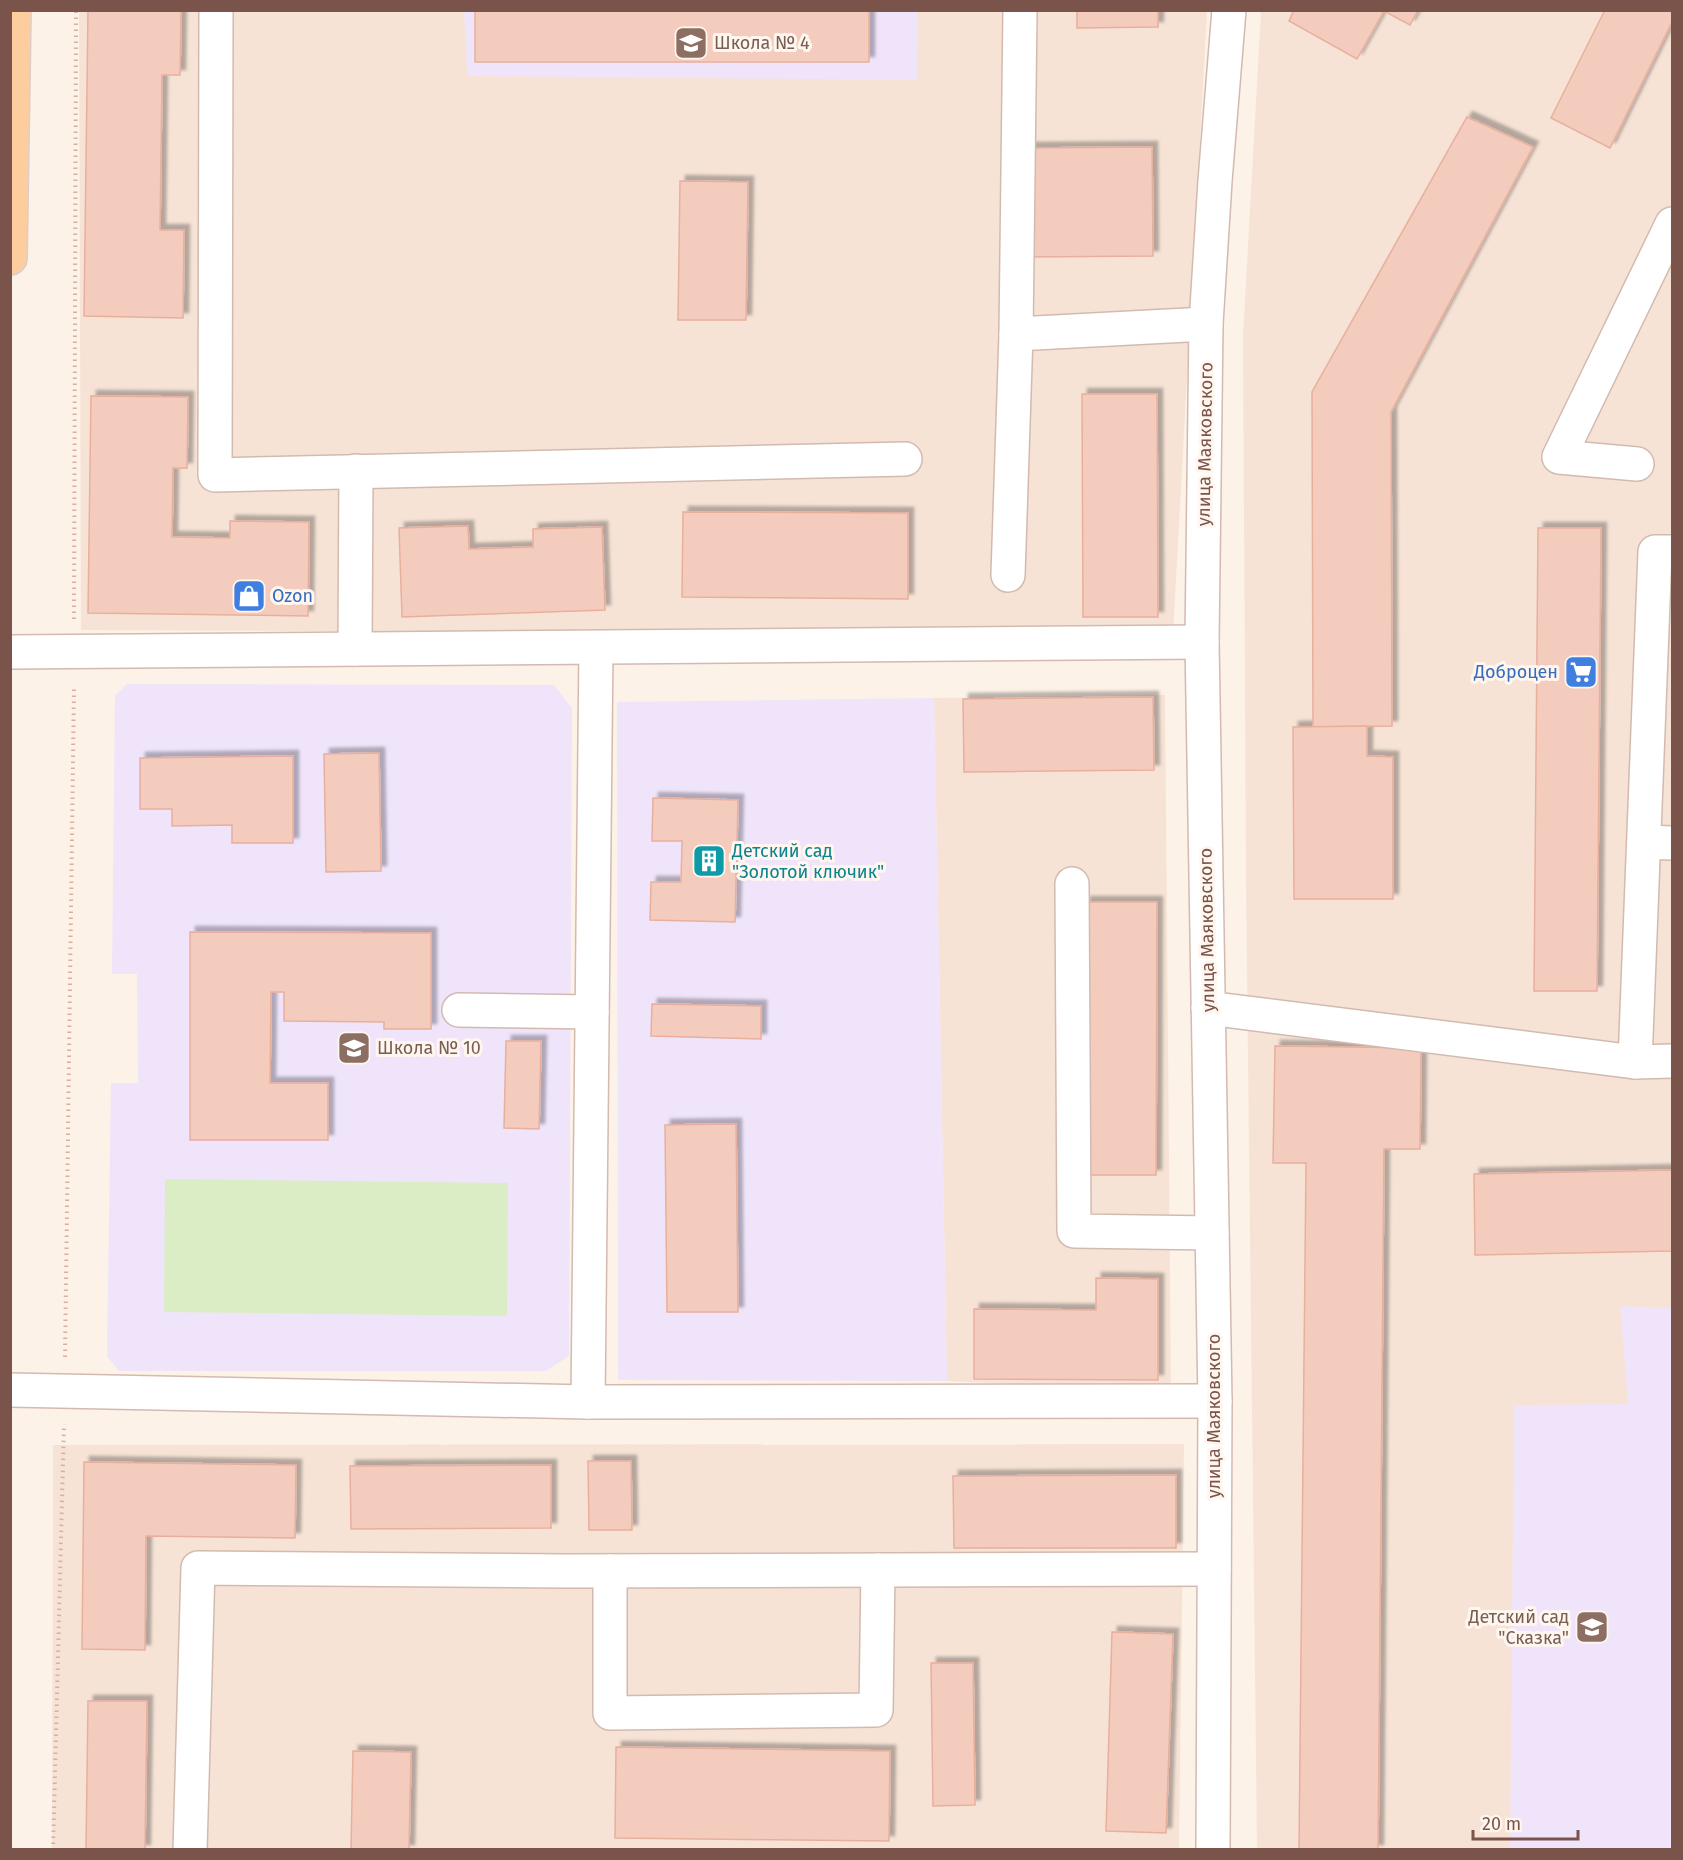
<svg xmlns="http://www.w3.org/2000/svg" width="1683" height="1860" font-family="'Fira Sans',sans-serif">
  <defs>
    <filter id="shadow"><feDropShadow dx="5.5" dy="-5.5" stdDeviation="1.5" flood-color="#0004"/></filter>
  </defs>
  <rect width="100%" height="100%" fill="#fdf2e8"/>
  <g fill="#f6e3d6">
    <path d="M 79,11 L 1207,11 L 1173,634 L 81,630 Z"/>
    <path d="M 1261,11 L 1672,11 L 1672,1849 L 1257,1849 L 1246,885 L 1243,337 Z"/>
    <path d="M 1165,695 L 1171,1391 L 947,1381 L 934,698 Z"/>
    <path d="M 1184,1444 L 1179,1849 L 52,1850 L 53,1445 Z"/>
  </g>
  <g fill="#efe4fa">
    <path d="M 464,11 L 918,11 L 917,80 L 467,76 Z"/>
    <path d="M 127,684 L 554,685 L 572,708 L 569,1356 L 546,1371 L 119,1371 L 107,1356 L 111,1083 L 138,1083 L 137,974 L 112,974 L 115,696 Z"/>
    <path d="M 934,698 L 947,1381 L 618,1380 L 617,702 Z"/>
    <path d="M 1620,1306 L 1672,1308 L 1672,1849 L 1510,1849 L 1514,1405 L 1628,1404 Z"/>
  </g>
  <path fill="#dbedc5" d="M 165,1179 L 508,1183 L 507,1316 L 164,1312 Z"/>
  <g fill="#f4ccbe" stroke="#e8af9d" stroke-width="1.5" filter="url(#shadow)">
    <path d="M 88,10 L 181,10 L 180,75 L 162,75 L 160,230 L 184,230 L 183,318 L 84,316 Z"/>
    <rect x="475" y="10" width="394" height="52"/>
    <path d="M 1077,10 L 1158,10 L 1158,27 L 1077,28 Z"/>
    <path d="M 1294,10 L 1418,10 L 1410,25 L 1384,11 L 1357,59 L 1289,21 Z"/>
    <path d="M 1605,10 L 1672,10 L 1672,22 L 1610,148 L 1551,118 Z"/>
    <path d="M 1467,117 L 1533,147 L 1391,412 L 1392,726 L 1313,727 L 1312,392 Z"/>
    <path d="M 1152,147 L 1153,256 L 1026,257 L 1025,148 Z"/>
    <path d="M 680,181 L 748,182 L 746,320 L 678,320 Z"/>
    <path d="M 1082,394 L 1157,394 L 1158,617 L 1083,617 Z"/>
    <path d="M 91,396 L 188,397 L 187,468 L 173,468 L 172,537 L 230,538 L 230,521 L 309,522 L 308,616 L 88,613 Z"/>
    <path d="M 683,512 L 908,513 L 908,599 L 682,597 Z"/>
    <path d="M 468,526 L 469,549 L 533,547 L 533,529 L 602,527 L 605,610 L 402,617 L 399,528 Z"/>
    <path d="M 1538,528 L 1601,528 L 1597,991 L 1534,991 Z"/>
    <path d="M 1153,697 L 1154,770 L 964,772 L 963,699 Z"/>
    <path d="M 1367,726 L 1367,756 L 1393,757 L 1393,899 L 1294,899 L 1293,727 Z"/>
    <path d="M 379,753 L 381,871 L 326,872 L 324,754 Z"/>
    <path d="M 293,756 L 293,843 L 232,843 L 232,825 L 172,826 L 172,809 L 140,809 L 140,758 Z"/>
    <path d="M 653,798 L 738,800 L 735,922 L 650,920 L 651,882 L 681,882 L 682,841 L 652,841 Z"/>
    <path d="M 1085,902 L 1157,902 L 1156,1175 L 1084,1175 Z"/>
    <path d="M 190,932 L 431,933 L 431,1029 L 384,1029 L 384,1022 L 284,1021 L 284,992 L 271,992 L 270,1083 L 328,1083 L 328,1140 L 190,1140 Z"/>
    <path d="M 652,1004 L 761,1006 L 761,1039 L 651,1036 Z"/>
    <path d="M 506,1041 L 541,1041 L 539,1129 L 504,1128 Z"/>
    <path d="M 1275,1046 L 1421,1048 L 1420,1149 L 1384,1149 L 1378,1850 L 1299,1850 L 1306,1163 L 1273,1163 Z"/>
    <path d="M 736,1124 L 738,1312 L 667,1312 L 665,1125 Z"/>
    <path d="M 1672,1170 L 1672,1251 L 1475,1255 L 1474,1174 Z"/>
    <path d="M 1096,1278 L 1158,1279 L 1158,1380 L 974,1379 L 974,1309 L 1096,1310 Z"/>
    <path d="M 588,1461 L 631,1461 L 632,1530 L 589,1530 Z"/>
    <path d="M 84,1462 L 296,1465 L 295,1538 L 146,1536 L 145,1650 L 82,1649 Z"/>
    <path d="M 551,1465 L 551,1528 L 351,1529 L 350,1466 Z"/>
    <path d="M 1176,1475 L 1176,1548 L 954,1548 L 953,1476 Z"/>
    <path d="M 1112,1632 L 1173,1634 L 1166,1833 L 1106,1831 Z"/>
    <path d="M 931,1663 L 973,1663 L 975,1805 L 933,1806 Z"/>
    <path d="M 88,1701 L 147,1701 L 145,1850 L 86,1850 Z"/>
    <path d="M 616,1747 L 890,1751 L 889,1841 L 615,1838 Z"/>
    <path d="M 353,1751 L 411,1752 L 409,1850 L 351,1850 Z"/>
  </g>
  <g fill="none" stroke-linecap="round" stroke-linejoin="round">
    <g stroke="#d3baaf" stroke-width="36">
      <g id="minor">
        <path d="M 216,10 L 215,475 L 905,459"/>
        <path d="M 1016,334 L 1020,10"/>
        <path d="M 1637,464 L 1559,457 L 1672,224"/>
        <path d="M 1008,575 L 1016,334 L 1206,324"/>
        <path d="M 355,649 L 356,471"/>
        <path d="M 10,652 L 1202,642"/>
        <path d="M 1644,842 L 1672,843"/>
        <path d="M 1072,884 L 1074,1231 L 1212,1233"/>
        <path d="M 1208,1008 L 1635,1062 L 1655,552 L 1672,552"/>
        <path d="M 459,1010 L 592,1012"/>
        <path d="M 1635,1062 L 1672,1061"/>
        <path d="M 10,1390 L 588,1402 L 1215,1401"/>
        <path d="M 588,1402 L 596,648"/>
        <path d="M 610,1571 L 610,1713 L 876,1710 L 878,1570"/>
        <path d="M 190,1850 L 198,1568 L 565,1571 L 1214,1569"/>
        <path d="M 1213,1850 L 1215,1401 L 1202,642 L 1206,324 L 1215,181 L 1229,10"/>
      </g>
    </g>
    <g stroke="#dacfcc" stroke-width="36">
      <path id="major" d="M 10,258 L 14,10"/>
    </g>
    <g stroke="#daaea0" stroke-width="4" stroke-dasharray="1.5 4.5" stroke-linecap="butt">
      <path d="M 74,619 L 76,10"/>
      <path d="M 65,1357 L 74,686"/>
      <path d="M 53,1850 L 64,1424"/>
    </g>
    <use href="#minor" stroke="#fff" stroke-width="33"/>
    <use href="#major" stroke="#fecd9e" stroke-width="33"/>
  </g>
  <defs>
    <g id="school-square" transform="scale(1.725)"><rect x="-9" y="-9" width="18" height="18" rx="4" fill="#8d6e63" stroke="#fff7ef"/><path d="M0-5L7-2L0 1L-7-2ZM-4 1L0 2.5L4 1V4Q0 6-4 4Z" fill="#fff"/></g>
    <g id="shop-square" transform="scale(1.725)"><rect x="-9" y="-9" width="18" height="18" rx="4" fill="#3f7fe0" stroke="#fff7ef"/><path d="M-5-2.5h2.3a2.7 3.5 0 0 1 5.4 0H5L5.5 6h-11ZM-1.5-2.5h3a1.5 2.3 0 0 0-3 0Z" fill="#fff"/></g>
    <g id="supermarket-square" transform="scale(1.725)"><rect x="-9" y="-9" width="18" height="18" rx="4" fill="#3f7fe0" stroke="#fff7ef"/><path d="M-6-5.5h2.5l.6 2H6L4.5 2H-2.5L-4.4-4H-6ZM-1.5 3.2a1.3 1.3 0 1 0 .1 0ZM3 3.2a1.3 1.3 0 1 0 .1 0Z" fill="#fff"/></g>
    <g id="building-square" transform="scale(1.725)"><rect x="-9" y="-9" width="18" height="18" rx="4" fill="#0f9aa8" stroke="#fff7ef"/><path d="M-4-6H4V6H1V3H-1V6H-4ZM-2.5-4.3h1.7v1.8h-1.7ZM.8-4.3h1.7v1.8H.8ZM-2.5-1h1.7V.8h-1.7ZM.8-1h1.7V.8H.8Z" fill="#fff"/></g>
  </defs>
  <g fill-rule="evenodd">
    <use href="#school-square" x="691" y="43"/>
    <use href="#shop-square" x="249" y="596"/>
    <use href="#supermarket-square" x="1581" y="672"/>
    <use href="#building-square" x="709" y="861"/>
    <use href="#school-square" x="354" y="1048"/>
    <use href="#school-square" x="1592" y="1627"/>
  </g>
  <g text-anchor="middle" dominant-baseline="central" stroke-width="6" stroke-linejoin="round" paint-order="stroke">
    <g font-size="18" fill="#785e54" stroke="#fff7ef" text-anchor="start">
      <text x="714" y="43">Школа № 4</text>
      <text x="377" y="1048">Школа № 10</text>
      <text x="1569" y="1617" text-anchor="end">Детский сад<tspan x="1569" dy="21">"Сказка"</tspan></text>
    </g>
    <g font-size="18" fill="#7a544a" stroke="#fff7ef">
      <text transform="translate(1205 444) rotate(-89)">улица Маяковского</text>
      <text transform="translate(1207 930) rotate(-91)">улица Маяковского</text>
      <text transform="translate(1214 1416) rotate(-90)">улица Маяковского</text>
    </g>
    <g font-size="18" fill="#366cbe" stroke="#fff7ef" text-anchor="start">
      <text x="272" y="596">Ozon</text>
      <text x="1558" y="672" text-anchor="end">Доброцен</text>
    </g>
    <g font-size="18" fill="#0d838f" stroke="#fff7ef" text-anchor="start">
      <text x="732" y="851">Детский сад<tspan x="732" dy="21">"Золотой ключик"</tspan></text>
    </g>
  </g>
  <rect width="1683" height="1860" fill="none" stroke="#7a544a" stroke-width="24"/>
  <path d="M1473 1830v9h105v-9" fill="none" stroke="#7a544a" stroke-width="3"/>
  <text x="1482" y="1830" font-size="18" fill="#7a544a" stroke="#fff7ef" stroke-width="4.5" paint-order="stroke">20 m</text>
</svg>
